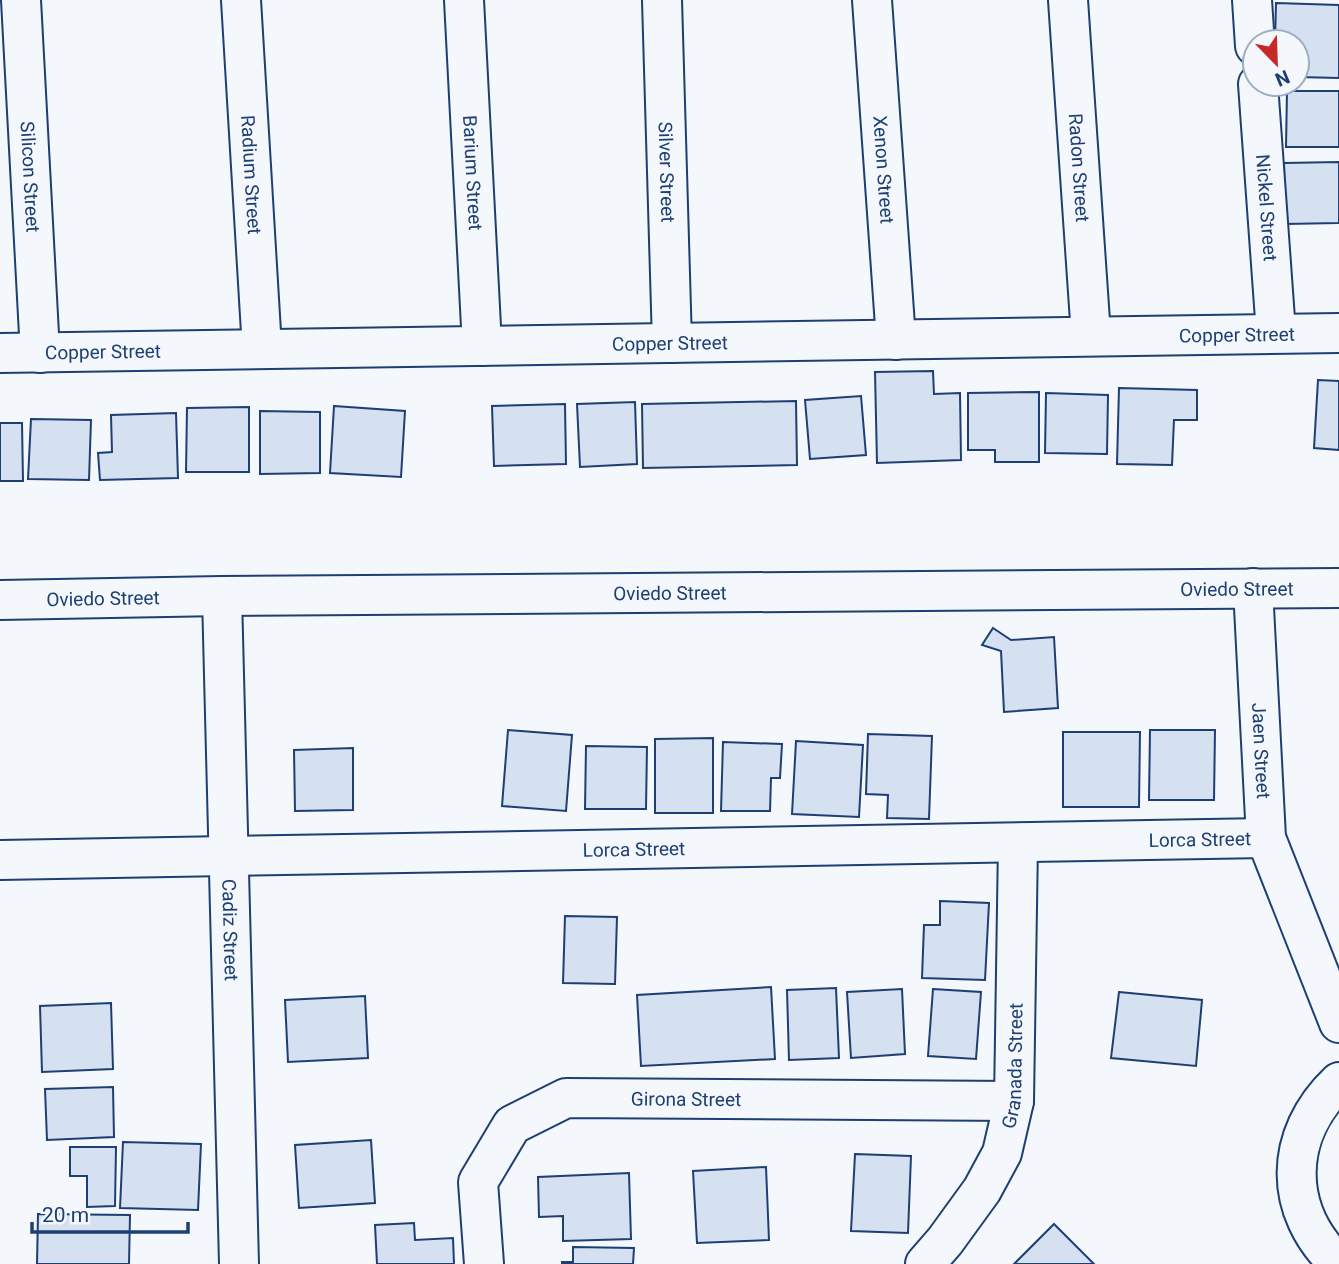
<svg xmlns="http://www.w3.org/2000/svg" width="1339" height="1264" font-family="Roboto,sans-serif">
  <rect width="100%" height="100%" fill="#f4f7fb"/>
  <g fill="#d5e0f0" stroke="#1d3f73" stroke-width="2">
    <path d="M 1276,3 L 1339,5 L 1339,78 L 1297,77 L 1297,42 L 1275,42 Z"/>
    <path d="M 1287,91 L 1339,91 L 1339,147 L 1286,147 Z"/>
    <path d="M 1339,162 L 1339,223 L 1285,224 L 1284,163 Z"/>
    <path d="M 933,371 L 934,394 L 960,393 L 961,460 L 877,463 L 875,372 Z"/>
    <path d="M 1318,380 L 1339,381 L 1339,450 L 1314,448 Z"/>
    <path d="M 1119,388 L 1197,390 L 1197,420 L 1174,420 L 1172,465 L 1117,464 Z"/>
    <path d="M 1039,392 L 1039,462 L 995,462 L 995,450 L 968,450 L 968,393 Z"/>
    <path d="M 1046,393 L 1108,395 L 1107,454 L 1045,453 Z"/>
    <path d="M 861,396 L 866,455 L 810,459 L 805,400 Z"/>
    <path d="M 796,401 L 797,465 L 643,468 L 642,404 Z"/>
    <path d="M 635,402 L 637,464 L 580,467 L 577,404 Z"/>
    <path d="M 565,404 L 566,464 L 494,466 L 492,406 Z"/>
    <path d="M 334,406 L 405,411 L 401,477 L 330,473 Z"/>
    <path d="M 249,407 L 249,472 L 186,472 L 187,408 Z"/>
    <path d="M 260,411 L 320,412 L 320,473 L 260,474 Z"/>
    <path d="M 176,413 L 178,478 L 100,480 L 98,453 L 112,452 L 111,415 Z"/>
    <path d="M 31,419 L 91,420 L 89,480 L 28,479 Z"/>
    <path d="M 0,423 L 22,423 L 23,481 L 0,481 Z"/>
    <path d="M 993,628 L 1011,640 L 1054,637 L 1058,708 L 1004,712 L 1001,651 L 982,645 Z"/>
    <path d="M 508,730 L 572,735 L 566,811 L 502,806 Z"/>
    <path d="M 1150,730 L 1215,730 L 1214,800 L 1149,800 Z"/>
    <path d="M 1063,732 L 1140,732 L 1139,807 L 1063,807 Z"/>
    <path d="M 868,734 L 932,736 L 929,819 L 887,818 L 888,795 L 866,794 Z"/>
    <path d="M 713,738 L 713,813 L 655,813 L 655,739 Z"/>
    <path d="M 796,741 L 863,745 L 859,817 L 792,814 Z"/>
    <path d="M 723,742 L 782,744 L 780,778 L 771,778 L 770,811 L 721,811 Z"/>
    <path d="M 586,746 L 647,747 L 646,809 L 585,809 Z"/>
    <path d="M 353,748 L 353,810 L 295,811 L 294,750 Z"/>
    <path d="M 940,901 L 989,903 L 985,980 L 922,978 L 924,925 L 940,925 Z"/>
    <path d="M 565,916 L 617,917 L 615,984 L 563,983 Z"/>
    <path d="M 771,987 L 775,1059 L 641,1066 L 637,995 Z"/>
    <path d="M 836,988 L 839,1058 L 789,1060 L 787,990 Z"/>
    <path d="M 902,989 L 905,1054 L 851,1058 L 847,992 Z"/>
    <path d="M 933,989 L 981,992 L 976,1059 L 928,1056 Z"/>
    <path d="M 1119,992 L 1202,1000 L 1196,1066 L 1111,1058 Z"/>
    <path d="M 365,996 L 368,1058 L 288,1062 L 285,1000 Z"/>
    <path d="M 111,1003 L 113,1069 L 42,1072 L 40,1006 Z"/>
    <path d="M 113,1087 L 114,1137 L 47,1140 L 45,1089 Z"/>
    <path d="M 371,1140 L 375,1203 L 299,1208 L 295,1145 Z"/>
    <path d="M 123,1142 L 201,1144 L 198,1210 L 120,1208 Z"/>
    <path d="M 70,1147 L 116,1147 L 115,1206 L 87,1207 L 87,1176 L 70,1176 Z"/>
    <path d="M 855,1154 L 911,1156 L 908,1233 L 851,1231 Z"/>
    <path d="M 766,1167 L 769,1240 L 697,1243 L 693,1171 Z"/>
    <path d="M 629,1173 L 631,1239 L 563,1241 L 563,1216 L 539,1217 L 538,1177 Z"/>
    <path d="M 38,1214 L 130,1215 L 129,1264 L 37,1264 Z"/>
    <path d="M 414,1223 L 415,1240 L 453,1238 L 454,1264 L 377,1264 L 375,1225 Z"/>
    <path d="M 1054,1224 L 1094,1264 L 1014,1264 Z"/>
    <path d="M 573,1247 L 634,1248 L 633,1264 L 562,1264 L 562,1262 L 573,1262 Z"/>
  </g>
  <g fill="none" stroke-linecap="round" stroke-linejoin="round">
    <g stroke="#1d3f73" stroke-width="42">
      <g id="minor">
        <path id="s1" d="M 21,0 L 40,353"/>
        <path id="s2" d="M 241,0 L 262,349"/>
        <path id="s3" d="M 464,0 L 482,346"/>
        <path id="s4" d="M 662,0 L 672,343"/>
        <path id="s5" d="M 872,0 L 896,340"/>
        <path id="s6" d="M 1068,0 L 1091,336"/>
        <path d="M 1252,0 L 1255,46"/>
        <path id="s7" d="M 1258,84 L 1276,333"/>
        <path id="s8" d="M 0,353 L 1339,333"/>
        <path id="s9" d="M 1253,588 L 1266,838 L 1339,1023"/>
        <path id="s10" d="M 222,596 L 239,1264"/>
        <path id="s11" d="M 0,600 L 222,596 L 1339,588"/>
        <path id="s12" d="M 0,860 L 1266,838"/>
        <path d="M 1339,1082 C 1283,1135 1282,1211 1339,1264"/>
        <path id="s13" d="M 484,1264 L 478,1182 L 512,1125 L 566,1098 L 1014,1101"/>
        <path id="s14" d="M 925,1264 L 945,1241 L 982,1190 L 1002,1153 L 1014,1101 L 1018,843"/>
      </g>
    </g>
    <use href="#minor" stroke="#f4f7fb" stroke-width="38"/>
  </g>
  <g text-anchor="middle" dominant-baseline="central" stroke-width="5" stroke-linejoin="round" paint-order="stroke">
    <g font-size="19" fill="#1d3f73" stroke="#f4f7fb">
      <text stroke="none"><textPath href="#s6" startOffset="168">Radon Street</textPath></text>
      <text stroke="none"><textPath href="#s5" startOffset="170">Xenon Street</textPath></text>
      <text stroke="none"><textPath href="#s4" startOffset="172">Silver Street</textPath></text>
      <text stroke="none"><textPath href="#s3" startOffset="173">Barium Street</textPath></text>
      <text stroke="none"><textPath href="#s2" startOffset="175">Radium Street</textPath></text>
      <text stroke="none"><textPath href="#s1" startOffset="177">Silicon Street</textPath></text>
      <text stroke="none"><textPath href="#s7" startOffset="124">Nickel Street</textPath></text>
      <text stroke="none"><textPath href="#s8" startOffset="1237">Copper Street</textPath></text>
      <text stroke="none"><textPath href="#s8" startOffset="670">Copper Street</textPath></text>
      <text stroke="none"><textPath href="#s8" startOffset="103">Copper Street</textPath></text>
      <text stroke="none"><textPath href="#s11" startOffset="1237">Oviedo Street</textPath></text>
      <text stroke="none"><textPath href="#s11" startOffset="670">Oviedo Street</textPath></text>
      <text stroke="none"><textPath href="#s11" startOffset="103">Oviedo Street</textPath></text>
      <text stroke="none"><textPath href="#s9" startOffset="163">Jaen Street</textPath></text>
      <text stroke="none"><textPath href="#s12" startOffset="1200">Lorca Street</textPath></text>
      <text stroke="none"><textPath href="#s12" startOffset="634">Lorca Street</textPath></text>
      <text stroke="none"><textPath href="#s10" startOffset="334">Cadiz Street</textPath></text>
      <text stroke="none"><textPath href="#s14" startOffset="224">Granada Street</textPath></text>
      <text stroke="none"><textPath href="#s13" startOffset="329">Girona Street</textPath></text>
    </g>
  </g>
  <g transform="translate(1276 63) rotate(157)"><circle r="33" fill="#f4f7fb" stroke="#9eadc5" stroke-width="2"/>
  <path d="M0-5L12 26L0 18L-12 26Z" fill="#c62828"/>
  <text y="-10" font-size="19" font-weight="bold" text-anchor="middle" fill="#1d3f73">N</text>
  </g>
  <path d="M32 1222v10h156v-10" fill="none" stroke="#1d3f73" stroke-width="3.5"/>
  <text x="42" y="1222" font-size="21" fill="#1d3f73" stroke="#f4f7fb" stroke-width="5" paint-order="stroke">20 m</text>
</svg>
